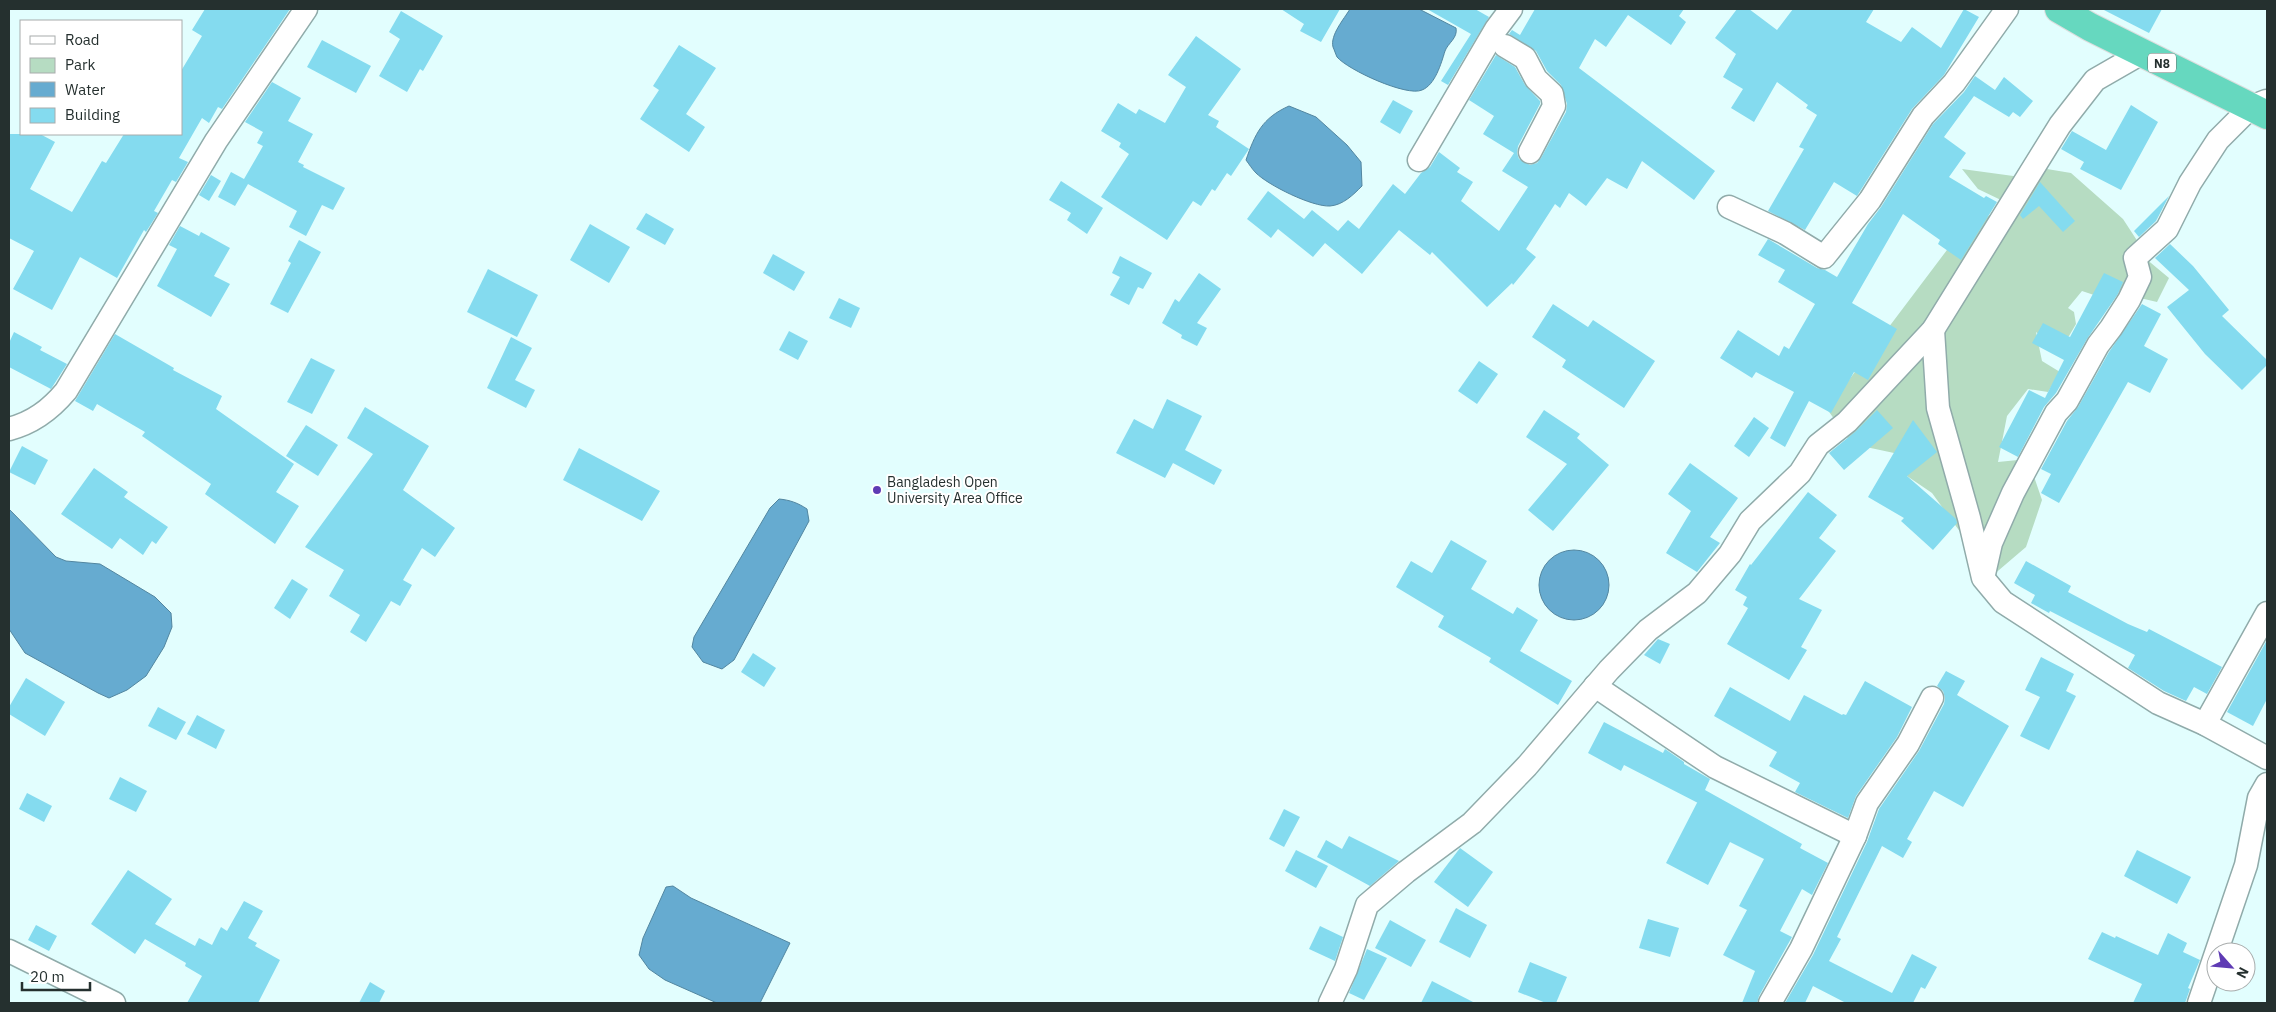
<svg xmlns="http://www.w3.org/2000/svg" width="2276" height="1012" font-family="'IBM Plex Sans',sans-serif">
  <rect width="100%" height="100%" fill="#e2fefe"/>
  <path fill="#b6dcc2" d="M 2035,167 L 2071,173 L 2123,219 L 2138,242 L 2145,258 L 2169,278 L 2157,302 L 2123,294 L 2108,280 L 2094,295 L 2082,291 L 2068,308 L 2074,312 L 2076,324 L 2069,336 L 2050,343 L 2036,332 L 2042,361 L 2060,372 L 2048,392 L 2028,389 L 2007,416 L 1998,462 L 2028,459 L 2042,500 L 2026,547 L 1992,576 L 1932,493 L 1907,476 L 1894,453 L 1852,444 L 1827,409 L 1953,242 L 1991,214 L 2003,201 L 1978,189 L 1962,169 L 2028,178 Z"/>
  <g fill="#66abd0" stroke="#5286a0">
    <path d="M 1350,9 L 1419,9 L 1456,28 C 1458,38 1448,43 1445,51 C 1441,64 1435,85 1422,90 C 1407,97 1348,70 1337,57 C 1336,55 1334,49 1333,47 C 1330,35 1344,19 1350,9 Z"/>
    <path d="M 1289,106 L 1316,117 L 1347,145 L 1361,162 L 1362,186 C 1353,195 1343,205 1330,206 C 1312,207 1268,185 1256,173 C 1252,169 1249,164 1246,160 C 1255,134 1262,118 1289,106 Z"/>
    <path d="M 779,499 C 790,500 798,503 807,509 L 809,521 L 734,660 L 722,669 L 703,662 L 692,647 L 694,637 L 770,508 Z"/>
    <path d="M 9,509 L 56,557 L 66,561 L 100,564 L 155,597 L 171,613 L 172,627 L 164,647 L 146,676 L 127,690 L 109,698 L 98,693 L 25,653 L 9,629 Z"/>
    <circle cx="1574" cy="585" r="35"/>
    <path d="M 673,886 L 691,898 L 790,943 L 760,1003 L 717,1003 L 665,980 L 649,969 L 639,955 L 643,938 L 666,887 Z"/>
  </g>
  <g fill="#84dbef">
    <path d="M 205,9 L 290,9 L 222,109 L 218,107 L 209,123 L 202,118 L 179,158 L 188,162 L 176,182 L 172,180 L 154,211 L 158,213 L 146,232 L 144,230 L 117,278 L 80,257 L 52,310 L 13,289 L 34,251 L 9,238 L 9,134 L 40,134 L 55,142 L 30,189 L 72,212 L 102,161 L 106,163 L 124,134 L 181,134 L 181,71 L 202,36 L 192,30 Z"/>
    <path d="M 1281,9 L 1340,9 L 1321,42 L 1300,31 L 1304,24 Z"/>
    <path d="M 1427,9 L 1475,9 L 1489,17 L 1448,85 L 1441,81 L 1471,34 Z"/>
    <path d="M 1535,9 L 1684,9 L 1679,16 L 1686,22 L 1671,45 L 1628,15 L 1606,47 L 1595,39 L 1579,68 L 1715,171 L 1694,200 L 1642,161 L 1627,189 L 1607,178 L 1586,206 L 1569,193 L 1560,208 L 1555,204 L 1526,249 L 1536,257 L 1513,285 L 1512,283 L 1487,307 L 1432,252 L 1430,255 L 1399,230 L 1362,274 L 1325,243 L 1313,257 L 1278,229 L 1271,238 L 1247,219 L 1268,191 L 1304,219 L 1312,210 L 1338,231 L 1348,220 L 1359,229 L 1393,184 L 1405,194 L 1421,173 L 1430,167 L 1439,152 L 1460,168 L 1457,172 L 1473,182 L 1461,201 L 1499,231 L 1528,187 L 1502,171 L 1514,153 L 1483,134 L 1494,116 L 1469,100 L 1496,55 L 1515,67 L 1525,85 L 1540,101 L 1540,104 L 1518,146 L 1517,153 L 1519,159 L 1530,165 L 1537,163 L 1541,158 L 1566,112 L 1567,104 L 1561,85 L 1547,71 L 1536,51 L 1509,34 L 1512,30 L 1520,35 Z"/>
    <path d="M 1737,9 L 1749,9 L 1777,30 L 1793,9 L 1874,9 L 1866,22 L 1901,42 L 1912,27 L 1941,48 L 1964,9 L 1979,17 L 1944,75 L 1912,109 L 1857,196 L 1834,182 L 1805,230 L 1768,211 L 1804,149 L 1799,147 L 1817,115 L 1806,108 L 1808,105 L 1777,82 L 1754,122 L 1731,108 L 1743,89 L 1723,77 L 1736,54 L 1715,38 Z"/>
    <path d="M 2102,9 L 2162,9 L 2149,33 Z"/>
    <path d="M 401,11 L 443,36 L 423,71 L 420,69 L 407,92 L 379,76 L 400,39 L 389,32 Z"/>
    <path d="M 1196,36 L 1241,69 L 1208,115 L 1219,121 L 1216,127 L 1249,149 L 1231,176 L 1227,173 L 1215,191 L 1212,189 L 1201,206 L 1193,201 L 1167,240 L 1101,197 L 1129,154 L 1119,147 L 1121,143 L 1101,131 L 1118,103 L 1136,114 L 1139,109 L 1165,123 L 1186,87 L 1168,75 Z"/>
    <path d="M 322,40 L 371,66 L 356,93 L 307,67 Z"/>
    <path d="M 679,45 L 716,68 L 686,114 L 705,127 L 689,152 L 640,119 L 659,90 L 653,86 Z"/>
    <path d="M 1975,76 L 1995,90 L 2004,77 L 2033,101 L 2020,117 L 2013,112 L 2009,117 L 1974,96 L 1944,137 L 1966,153 L 1949,177 L 1984,198 L 1986,196 L 1997,202 L 1961,260 L 1938,244 L 1940,240 L 1903,214 L 1852,303 L 1897,329 L 1868,380 L 1854,372 L 1831,413 L 1809,401 L 1785,447 L 1770,438 L 1794,392 L 1756,372 L 1752,378 L 1720,358 L 1738,330 L 1779,356 L 1784,346 L 1789,349 L 1815,304 L 1778,282 L 1785,270 L 1758,255 L 1768,239 L 1817,268 L 1825,270 L 1837,277 L 1868,224 L 1881,207 L 1933,124 L 1964,92 Z"/>
    <path d="M 272,82 L 301,98 L 288,121 L 313,134 L 298,162 L 304,165 L 303,167 L 345,188 L 333,210 L 322,205 L 306,236 L 289,227 L 297,211 L 248,184 L 235,206 L 218,197 L 231,172 L 244,179 L 263,146 L 257,143 L 263,132 L 245,122 Z"/>
    <path d="M 1393,100 L 1413,111 L 1400,134 L 1380,122 Z"/>
    <path d="M 2131,105 L 2158,122 L 2121,190 L 2080,169 L 2084,162 L 2061,149 L 2072,131 L 2106,150 Z"/>
    <path d="M 211,175 L 221,181 L 209,201 L 199,195 Z"/>
    <path d="M 1061,181 L 1103,208 L 1087,234 L 1067,220 L 1071,213 L 1049,200 Z"/>
    <path d="M 2040,182 L 2075,221 L 2063,232 L 2039,206 L 2023,219 L 2020,215 Z"/>
    <path d="M 2169,196 L 2156,221 L 2139,237 L 2134,231 Z"/>
    <path d="M 646,213 L 674,229 L 665,245 L 636,229 Z"/>
    <path d="M 590,224 L 630,247 L 609,283 L 570,260 Z"/>
    <path d="M 180,226 L 199,236 L 201,232 L 230,248 L 214,276 L 230,284 L 211,317 L 157,286 L 177,249 L 169,245 Z"/>
    <path d="M 299,240 L 321,252 L 288,313 L 270,304 L 291,263 L 288,261 Z"/>
    <path d="M 2170,244 L 2193,266 L 2229,310 L 2222,316 L 2267,360 L 2267,365 L 2242,390 L 2205,354 L 2167,307 L 2189,290 L 2155,258 Z"/>
    <path d="M 773,254 L 805,272 L 794,291 L 763,273 Z"/>
    <path d="M 1120,256 L 1152,273 L 1143,289 L 1138,287 L 1129,305 L 1110,295 L 1120,277 L 1112,273 Z"/>
    <path d="M 488,269 L 538,295 L 517,337 L 467,312 Z"/>
    <path d="M 1199,273 L 1221,289 L 1197,323 L 1207,328 L 1197,346 L 1181,338 L 1182,335 L 1162,323 L 1175,299 L 1179,302 Z"/>
    <path d="M 2104,273 L 2123,282 L 2118,294 L 2087,339 L 2056,393 L 2044,407 L 2018,457 L 1999,447 L 2029,390 L 2045,398 L 2064,360 L 2032,343 L 2043,323 L 2070,337 Z"/>
    <path d="M 839,298 L 860,308 L 851,328 L 829,318 Z"/>
    <path d="M 1553,304 L 1588,327 L 1593,320 L 1655,361 L 1624,408 L 1562,367 L 1566,360 L 1532,337 Z"/>
    <path d="M 2142,304 L 2161,314 L 2144,346 L 2168,359 L 2150,393 L 2128,382 L 2059,503 L 2041,493 L 2051,474 L 2041,469 L 2067,421 L 2078,407 L 2109,352 Z"/>
    <path d="M 789,331 L 808,341 L 798,360 L 779,350 Z"/>
    <path d="M 14,332 L 42,347 L 40,350 L 67,364 L 51,389 L 9,367 L 9,343 Z"/>
    <path d="M 115,334 L 174,368 L 173,370 L 222,396 L 216,409 L 294,464 L 276,492 L 299,506 L 275,544 L 205,494 L 211,484 L 142,436 L 145,432 L 97,404 L 93,411 L 75,401 Z"/>
    <path d="M 511,337 L 532,348 L 515,380 L 535,390 L 526,408 L 487,388 Z"/>
    <path d="M 311,358 L 335,370 L 312,414 L 287,402 Z"/>
    <path d="M 1479,361 L 1498,374 L 1477,404 L 1458,391 Z"/>
    <path d="M 1167,399 L 1202,416 L 1185,450 L 1222,470 L 1214,485 L 1173,463 L 1165,478 L 1116,453 L 1134,419 L 1153,429 Z"/>
    <path d="M 365,407 L 429,446 L 403,490 L 455,528 L 435,557 L 422,548 L 403,580 L 412,585 L 400,606 L 391,601 L 366,642 L 350,632 L 360,615 L 329,596 L 344,570 L 305,547 L 373,454 L 347,438 Z"/>
    <path d="M 1544,410 L 1580,434 L 1577,438 L 1609,465 L 1553,531 L 1528,510 L 1567,464 L 1526,437 Z"/>
    <path d="M 1877,410 L 1893,428 L 1844,470 L 1829,453 L 1855,432 Z"/>
    <path d="M 1754,417 L 1769,428 L 1749,457 L 1734,446 Z"/>
    <path d="M 1913,420 L 1937,452 L 1907,476 L 1956,519 L 1957,523 L 1933,550 L 1901,521 L 1904,518 L 1868,497 Z"/>
    <path d="M 306,425 L 338,445 L 318,476 L 286,456 Z"/>
    <path d="M 22,446 L 48,460 L 35,485 L 9,472 Z"/>
    <path d="M 579,448 L 660,491 L 642,521 L 563,480 Z"/>
    <path d="M 1690,463 L 1738,498 L 1710,537 L 1720,543 L 1697,572 L 1666,553 L 1691,511 L 1668,494 Z"/>
    <path d="M 94,468 L 128,492 L 124,497 L 168,527 L 156,544 L 152,541 L 143,555 L 120,538 L 112,549 L 61,514 Z"/>
    <path d="M 1808,492 L 1837,515 L 1819,538 L 1836,551 L 1799,599 L 1822,610 L 1801,647 L 1807,650 L 1789,680 L 1727,644 L 1748,608 L 1743,605 L 1747,597 L 1735,590 L 1750,564 L 1751,565 Z"/>
    <path d="M 1451,540 L 1487,561 L 1471,589 L 1513,614 L 1517,607 L 1538,620 L 1520,651 L 1572,681 L 1558,705 L 1489,662 L 1491,658 L 1438,627 L 1444,616 L 1396,587 L 1411,561 L 1432,573 Z"/>
    <path d="M 2026,561 L 2071,586 L 2068,592 L 2128,624 L 2147,632 L 2149,629 L 2222,667 L 2207,694 L 2194,687 L 2186,701 L 2164,691 L 2128,668 L 2135,655 L 2050,611 L 2049,613 L 2031,603 L 2035,595 L 2014,583 Z"/>
    <path d="M 292,579 L 308,589 L 290,619 L 274,608 Z"/>
    <path d="M 1658,639 L 1670,644 L 1660,664 L 1644,655 Z"/>
    <path d="M 2267,640 L 2267,699 L 2253,726 L 2227,712 Z"/>
    <path d="M 753,653 L 776,668 L 764,687 L 741,672 Z"/>
    <path d="M 2041,657 L 2074,674 L 2066,691 L 2076,696 L 2049,750 L 2020,736 L 2040,697 L 2025,690 Z"/>
    <path d="M 1946,671 L 1965,681 L 1957,695 L 2009,726 L 1963,807 L 1934,791 L 1907,839 L 1912,842 L 1903,858 L 1882,846 L 1837,937 L 1841,939 L 1829,961 L 1892,993 L 1912,954 L 1937,967 L 1925,989 L 1921,987 L 1913,1003 L 1846,1003 L 1813,986 L 1805,1003 L 1785,1003 L 1813,955 L 1867,842 L 1879,809 L 1919,751 L 1944,704 L 1945,698 L 1943,691 L 1937,686 Z"/>
    <path d="M 26,678 L 65,702 L 45,736 L 9,714 L 9,707 Z"/>
    <path d="M 1865,681 L 1912,707 L 1897,737 L 1856,796 L 1848,818 L 1795,792 L 1800,783 L 1769,766 L 1777,752 L 1714,716 L 1730,687 L 1790,721 L 1804,695 L 1842,715 L 1843,714 L 1846,715 Z"/>
    <path d="M 158,707 L 186,722 L 176,740 L 148,726 Z"/>
    <path d="M 197,715 L 225,730 L 216,749 L 187,734 Z"/>
    <path d="M 1604,722 L 1663,753 L 1665,749 L 1684,762 L 1684,764 L 1710,779 L 1705,790 L 1802,844 L 1800,848 L 1828,863 L 1812,895 L 1802,889 L 1780,931 L 1792,937 L 1759,996 L 1757,1003 L 1742,1003 L 1755,971 L 1723,955 L 1747,910 L 1739,906 L 1764,859 L 1730,842 L 1708,885 L 1666,863 L 1699,799 L 1698,803 L 1624,765 L 1621,771 L 1588,753 Z"/>
    <path d="M 120,777 L 147,791 L 136,812 L 109,799 Z"/>
    <path d="M 27,793 L 52,806 L 44,822 L 19,809 Z"/>
    <path d="M 1284,809 L 1300,817 L 1284,847 L 1269,839 Z"/>
    <path d="M 1349,836 L 1399,861 L 1370,886 L 1317,857 L 1326,840 L 1342,849 Z"/>
    <path d="M 1460,848 L 1493,872 L 1468,907 L 1434,882 Z"/>
    <path d="M 1296,850 L 1328,866 L 1316,888 L 1285,871 Z"/>
    <path d="M 2137,850 L 2191,877 L 2177,904 L 2124,876 Z"/>
    <path d="M 128,870 L 172,899 L 155,924 L 195,946 L 199,938 L 212,945 L 221,927 L 227,931 L 244,901 L 263,911 L 248,938 L 257,943 L 255,946 L 280,960 L 258,1003 L 187,1003 L 202,976 L 185,966 L 186,963 L 145,939 L 135,954 L 91,924 Z"/>
    <path d="M 1456,908 L 1487,925 L 1470,958 L 1439,942 Z"/>
    <path d="M 1648,919 L 1679,928 L 1670,957 L 1639,948 Z"/>
    <path d="M 1390,920 L 1426,940 L 1411,967 L 1375,948 Z"/>
    <path d="M 36,925 L 57,936 L 49,951 L 28,940 Z"/>
    <path d="M 1320,926 L 1343,937 L 1335,961 L 1309,949 Z"/>
    <path d="M 2102,932 L 2115,938 L 2116,936 L 2158,955 L 2168,933 L 2187,943 L 2183,952 L 2200,960 L 2188,988 L 2190,989 L 2185,1003 L 2133,1003 L 2142,984 L 2088,959 Z"/>
    <path d="M 1367,949 L 1387,958 L 1364,1000 L 1349,993 Z"/>
    <path d="M 1530,962 L 1567,977 L 1556,1003 L 1546,1003 L 1518,992 Z"/>
    <path d="M 1432,981 L 1475,1003 L 1421,1003 Z"/>
    <path d="M 370,982 L 385,991 L 379,1003 L 359,1003 Z"/>
  </g>
  <g fill="none" stroke-linecap="round" stroke-linejoin="round">
    <g stroke="#90abaa" stroke-width="25">
      <g id="minor">
        <path d="M 1505,46 L 1525,58 L 1536,79 L 1552,94 L 1554,106 L 1530,152"/>
        <path d="M 1419,160 L 1496,29 L 1511,9"/>
        <path d="M 1729,207 L 1785,233 L 1824,257 L 1870,200 L 1923,116 L 1954,83 L 2007,9"/>
        <path d="M 1933,330 L 1938,408 L 1969,518 L 1983,578 L 2003,602 L 2158,703 L 2205,724 L 2267,758"/>
        <path d="M 9,429 C 33,423 50,410 66,391 L 216,141 L 306,9"/>
        <path d="M 1984,574 L 1991,543 L 2013,493 L 2056,413 L 2067,401 L 2098,345 L 2111,328 L 2129,300 L 2140,277 L 2135,258 L 2167,229 L 2190,183 L 2218,140 L 2251,107 L 2266,101"/>
        <path d="M 1595,686 L 1715,767 L 1855,836"/>
        <path d="M 2205,724 L 2267,613"/>
        <path d="M 9,951 L 114,1003"/>
        <path d="M 1330,1003 L 1346,969 L 1367,905 L 1406,872 L 1472,823 L 1527,766 L 1609,670 L 1648,630 L 1697,593 L 1730,554 L 1750,521 L 1800,473 L 1818,445 L 1847,422 L 1933,330 L 2060,125 L 2095,80 L 2142,53"/>
        <path d="M 1770,1003 L 1801,949 L 1855,836 L 1867,803 L 1908,744 L 1932,698"/>
        <path d="M 2199,1003 L 2246,865 L 2259,798 L 2267,784"/>
      </g>
    </g>
    <g stroke="#dcdede" stroke-width="30">
      <path id="trunk" d="M 2059,9 L 2090,27 L 2267,115"/>
    </g>
    <use href="#minor" stroke="#fff" stroke-width="22"/>
    <use href="#trunk" stroke="#66d8bf" stroke-width="28"/>
  </g>
  <circle fill="#5f3bb4" stroke="#fff" stroke-width="2" cx="877" cy="490" r="5"/>
  <g text-anchor="middle" dominant-baseline="central" stroke-width="4" stroke-linejoin="round" paint-order="stroke">
    <rect fill="#fff" stroke="#666e6d" stroke-width="1" x="2148" y="53.5" width="28" height="19" rx="4"/>
    <g font-size="12" font-weight="bold" fill="#25302f">
      <text x="2162" y="63">N8</text>
    </g>
    <g font-size="14" fill="#25302f" stroke="#fff" text-anchor="start">
      <text x="887" y="482">Bangladesh Open<tspan x="887" dy="16">University Area Office</tspan></text>
    </g>
  </g>
  <rect width="2276" height="1012" fill="none" stroke="#25302f" stroke-width="20"/>
  <rect x="20" y="20" width="162" height="115" fill="#ffffff" stroke="#a8acac"/>
  <rect x="30" y="36" width="25" height="8" fill="#ffffff" stroke="#a8acac"/>
  <text x="65" y="45" font-size="15" fill="#25302f">Road</text>
  <rect x="30" y="58" width="25" height="15" fill="#b6dcc2" stroke="#a8acac"/>
  <text x="65" y="70" font-size="15" fill="#25302f">Park</text>
  <rect x="30" y="82" width="25" height="15" fill="#66abd0" stroke="#a8acac"/>
  <text x="65" y="95" font-size="15" fill="#25302f">Water</text>
  <rect x="30" y="108" width="25" height="15" fill="#84dbef" stroke="#a8acac"/>
  <text x="65" y="120" font-size="15" fill="#25302f">Building</text>
  <g transform="translate(2231 967) rotate(117)"><circle r="24" fill="#ffffff" stroke="#a8acac"/>
  <path d="M0-4L9 19L0 12L-9 19Z" fill="#5f3bb4"/>
  <text y="-8" font-size="14" font-weight="bold" text-anchor="middle" fill="#25302f">N</text>
  </g>
  <path d="M22 982v8h68v-8" fill="none" stroke="#25302f" stroke-width="2.5"/>
  <text x="30" y="982" font-size="15" fill="#25302f" stroke="#ffffff" stroke-width="4" paint-order="stroke">20 m</text>
</svg>
